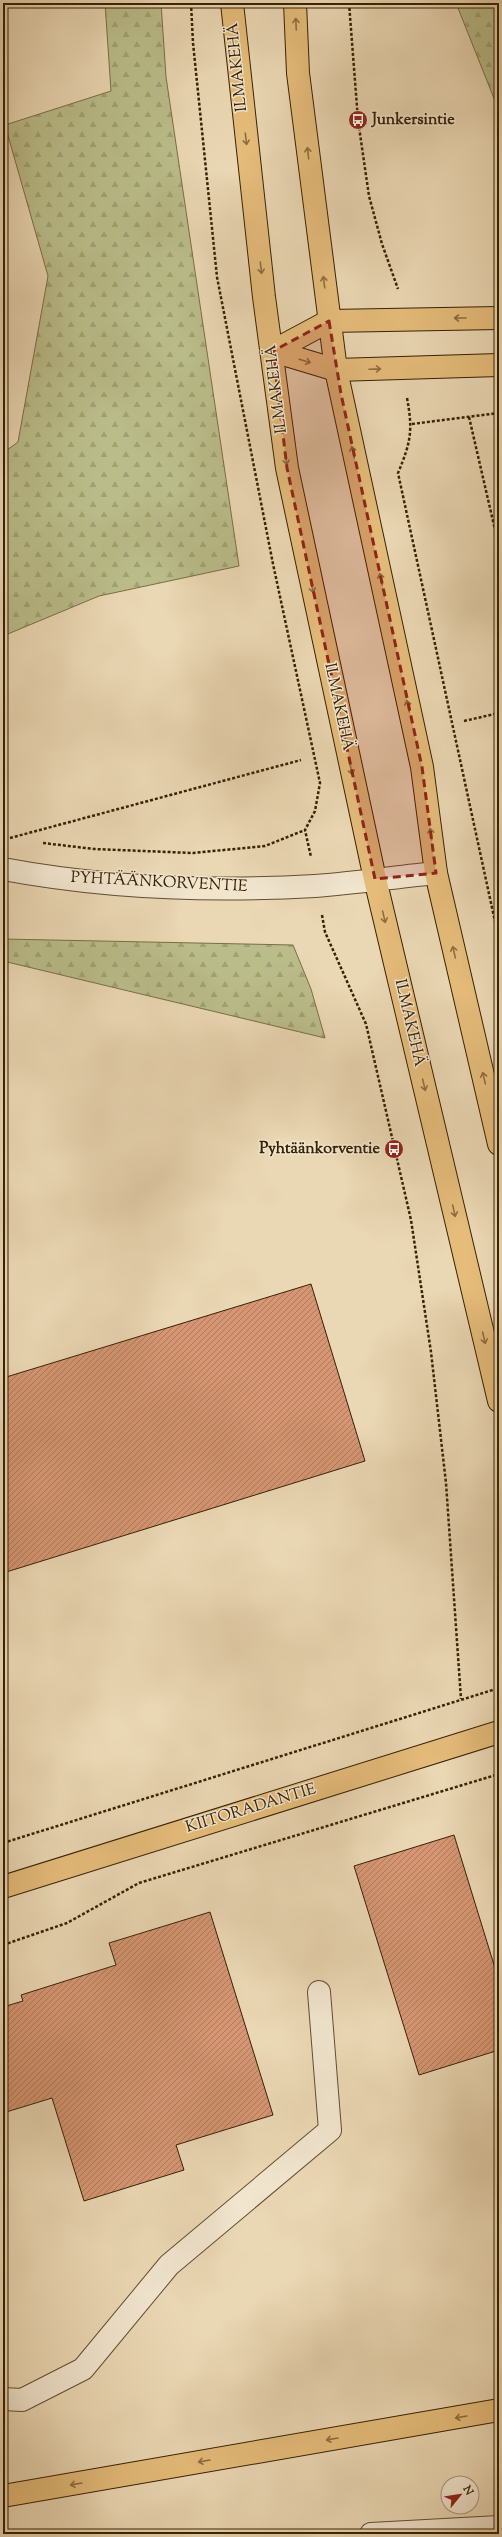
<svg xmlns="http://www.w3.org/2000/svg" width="502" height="2537" font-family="'Sorts Mill Goudy',serif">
  <defs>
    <pattern id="forest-firs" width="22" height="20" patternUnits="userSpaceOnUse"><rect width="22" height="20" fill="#babd8a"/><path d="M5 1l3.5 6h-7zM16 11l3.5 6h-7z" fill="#a0a275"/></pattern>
    <pattern id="building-hatch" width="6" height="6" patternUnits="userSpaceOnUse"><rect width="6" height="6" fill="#d69673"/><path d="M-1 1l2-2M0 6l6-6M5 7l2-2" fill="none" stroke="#ae7a5c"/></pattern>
  </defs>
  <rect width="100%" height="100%" fill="#ead7b3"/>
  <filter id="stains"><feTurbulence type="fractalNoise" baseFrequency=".005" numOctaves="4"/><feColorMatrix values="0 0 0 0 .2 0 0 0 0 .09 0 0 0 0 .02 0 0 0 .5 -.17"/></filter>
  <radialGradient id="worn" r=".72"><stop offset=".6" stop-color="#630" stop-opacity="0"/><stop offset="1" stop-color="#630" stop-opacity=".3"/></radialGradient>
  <g fill="url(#forest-firs)" stroke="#786f47">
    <path d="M 105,3 L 161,3 L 166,77 L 239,566 L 99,596 L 3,636 L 3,453 L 18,442 L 48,276 L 5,125 L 111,91 Z"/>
    <path d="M 456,3 L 499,3 L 499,111 Z"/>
    <path d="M 3,939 L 293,945 L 311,989 L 325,1038 L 3,961 Z"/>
  </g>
  <g fill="url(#building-hatch)" stroke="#362104">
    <path d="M 311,1284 L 365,1461 L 3,1573 L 3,1378 Z"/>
    <path d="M 454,1835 L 499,1981 L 499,2050 L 419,2075 L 354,1866 Z"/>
    <path d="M 210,1912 L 273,2115 L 176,2145 L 184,2170 L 84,2201 L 52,2098 L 3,2113 L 3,2007 L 23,2001 L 21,1995 L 116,1965 L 109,1943 Z"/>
  </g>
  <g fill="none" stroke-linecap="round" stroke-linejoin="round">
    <g stroke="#634e30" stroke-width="24">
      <g id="minor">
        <path d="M 3,869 C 105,888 212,892 315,886 C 355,883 396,877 436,873"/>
        <path d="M 3,2399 L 22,2400 L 83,2369 L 169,2265 L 330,2130 L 319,1992"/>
        <path d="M 371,2534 L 499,2527"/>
      </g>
    </g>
    <g stroke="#362104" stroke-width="24">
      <g id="major">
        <path d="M 232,3 L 264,297 L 287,468 L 375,879 L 499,1401"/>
        <path d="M 295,3 L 298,73 L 336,370 L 422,767 L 436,873 L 499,1144"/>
        <path d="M 273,351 L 329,321 L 499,318"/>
        <path d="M 273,351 L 336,370 L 499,365"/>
        <path d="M 3,1887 L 499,1732"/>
      </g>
    </g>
    <g stroke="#362104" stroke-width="24">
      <path id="highway" d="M 3,2496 L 499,2410"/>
    </g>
    <g stroke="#362104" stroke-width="2.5" stroke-dasharray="3 2" stroke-linecap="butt">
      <path d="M 191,3 L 193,43 L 217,277 L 273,564 L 320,783 L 315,811 L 305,830 L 311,857"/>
      <path d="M 349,3 L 358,120 L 369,196 L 382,244 L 398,289"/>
      <path d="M 407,398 C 413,430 411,442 398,473 L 499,940"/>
      <path d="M 469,417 L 499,547"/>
      <path d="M 412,424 L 499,413"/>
      <path d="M 464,721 L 499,713"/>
      <path d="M 10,838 L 301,760"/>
      <path d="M 43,843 L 94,849 L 193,853 L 265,846 L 305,830"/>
      <path d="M 322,915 L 325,932 L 366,1024 L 411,1220 L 431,1352 L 446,1483 L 461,1699"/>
      <path d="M 3,1843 L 499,1688"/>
      <path d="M 3,1945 L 67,1923 L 139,1883 L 499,1774"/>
    </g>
    <use href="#minor" stroke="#f1e5ce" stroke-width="22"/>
    <use href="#major" stroke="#e5bc7a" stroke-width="22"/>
    <use href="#highway" stroke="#e5bc7a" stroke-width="22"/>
  </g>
  <defs><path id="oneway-shaft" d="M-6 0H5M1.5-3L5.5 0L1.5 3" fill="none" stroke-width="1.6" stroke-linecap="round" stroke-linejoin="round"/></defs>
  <g stroke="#8e6e3f">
    <use href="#oneway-shaft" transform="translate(296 24) rotate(-93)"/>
    <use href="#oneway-shaft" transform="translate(246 139) rotate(83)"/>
    <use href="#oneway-shaft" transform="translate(308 153) rotate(-97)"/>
    <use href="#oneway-shaft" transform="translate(261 268) rotate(83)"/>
    <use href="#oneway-shaft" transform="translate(324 282) rotate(-97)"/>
    <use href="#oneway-shaft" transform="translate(460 318) rotate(-180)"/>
    <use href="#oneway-shaft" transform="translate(305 361) rotate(17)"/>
    <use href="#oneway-shaft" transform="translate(375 369) rotate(-2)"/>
    <use href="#oneway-shaft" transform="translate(353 452) rotate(-102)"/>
    <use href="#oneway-shaft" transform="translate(286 459) rotate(83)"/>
    <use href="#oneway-shaft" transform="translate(381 579) rotate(-102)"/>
    <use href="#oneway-shaft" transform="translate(312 587) rotate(78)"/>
    <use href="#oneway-shaft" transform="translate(408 706) rotate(-102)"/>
    <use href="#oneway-shaft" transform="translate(351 769) rotate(78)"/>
    <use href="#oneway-shaft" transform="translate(431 834) rotate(-98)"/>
    <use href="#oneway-shaft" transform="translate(384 917) rotate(77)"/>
    <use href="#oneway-shaft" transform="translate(454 952) rotate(-103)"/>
    <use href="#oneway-shaft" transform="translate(484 1078) rotate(-103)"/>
    <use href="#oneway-shaft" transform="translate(424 1085) rotate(77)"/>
    <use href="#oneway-shaft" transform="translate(454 1211) rotate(77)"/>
    <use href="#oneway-shaft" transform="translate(484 1338) rotate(77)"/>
    <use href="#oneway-shaft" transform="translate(461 2417) rotate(170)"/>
    <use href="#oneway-shaft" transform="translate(332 2439) rotate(170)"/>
    <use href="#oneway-shaft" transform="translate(204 2461) rotate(170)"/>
    <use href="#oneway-shaft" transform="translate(76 2484) rotate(170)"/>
  </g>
  <path fill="#8f2418" fill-opacity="0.2" stroke="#8f2418" stroke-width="3" stroke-dasharray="8 5" stroke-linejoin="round" d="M 329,321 L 341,394 L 422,767 L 436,873 L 375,879 L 287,468 L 273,351 Z"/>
  <defs>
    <g id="bus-disc" transform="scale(1)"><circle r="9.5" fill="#8f2418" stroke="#f1e5ce"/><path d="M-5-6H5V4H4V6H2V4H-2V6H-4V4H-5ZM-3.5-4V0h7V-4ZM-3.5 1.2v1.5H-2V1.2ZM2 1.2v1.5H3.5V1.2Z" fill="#fff"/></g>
  </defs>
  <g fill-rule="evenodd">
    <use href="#bus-disc" x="358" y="120"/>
    <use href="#bus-disc" x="394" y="1149"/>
  </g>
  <g text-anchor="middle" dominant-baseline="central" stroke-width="3" stroke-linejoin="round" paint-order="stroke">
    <g font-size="16" fill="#362104" stroke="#f1e5ce">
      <text transform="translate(238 67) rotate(-96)">ILMAKEHÄ</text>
      <text transform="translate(277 389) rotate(-97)">ILMAKEHÄ</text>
      <text transform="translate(338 707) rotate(78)">ILMAKEHÄ</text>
      <text transform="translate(159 883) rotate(3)">PYHTÄÄNKORVENTIE</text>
      <text transform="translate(409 1023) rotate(77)">ILMAKEHÄ</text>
      <text transform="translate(251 1809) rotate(-17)">KIITORADANTIE</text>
    </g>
    <g font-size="16" font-weight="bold" fill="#362104" stroke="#f1e5ce" text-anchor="start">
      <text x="372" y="120">Junkersintie</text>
      <text x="380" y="1149" text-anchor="end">Pyhtäänkorventie</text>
    </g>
  </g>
  <rect width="502" height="2537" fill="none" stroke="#ead7b3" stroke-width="16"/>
  <rect x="4" y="4" width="494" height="2529" fill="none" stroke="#362104" stroke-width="2"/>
  <rect x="8" y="8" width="486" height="2521" fill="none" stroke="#362104"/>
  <g transform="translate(460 2495) rotate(60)"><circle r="19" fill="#f1e5ce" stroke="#a6977d"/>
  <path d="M0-3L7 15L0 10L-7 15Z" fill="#8f2418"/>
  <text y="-6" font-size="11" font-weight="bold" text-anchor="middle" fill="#362104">N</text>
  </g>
  <rect width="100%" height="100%" filter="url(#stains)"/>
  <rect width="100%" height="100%" fill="url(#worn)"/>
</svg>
